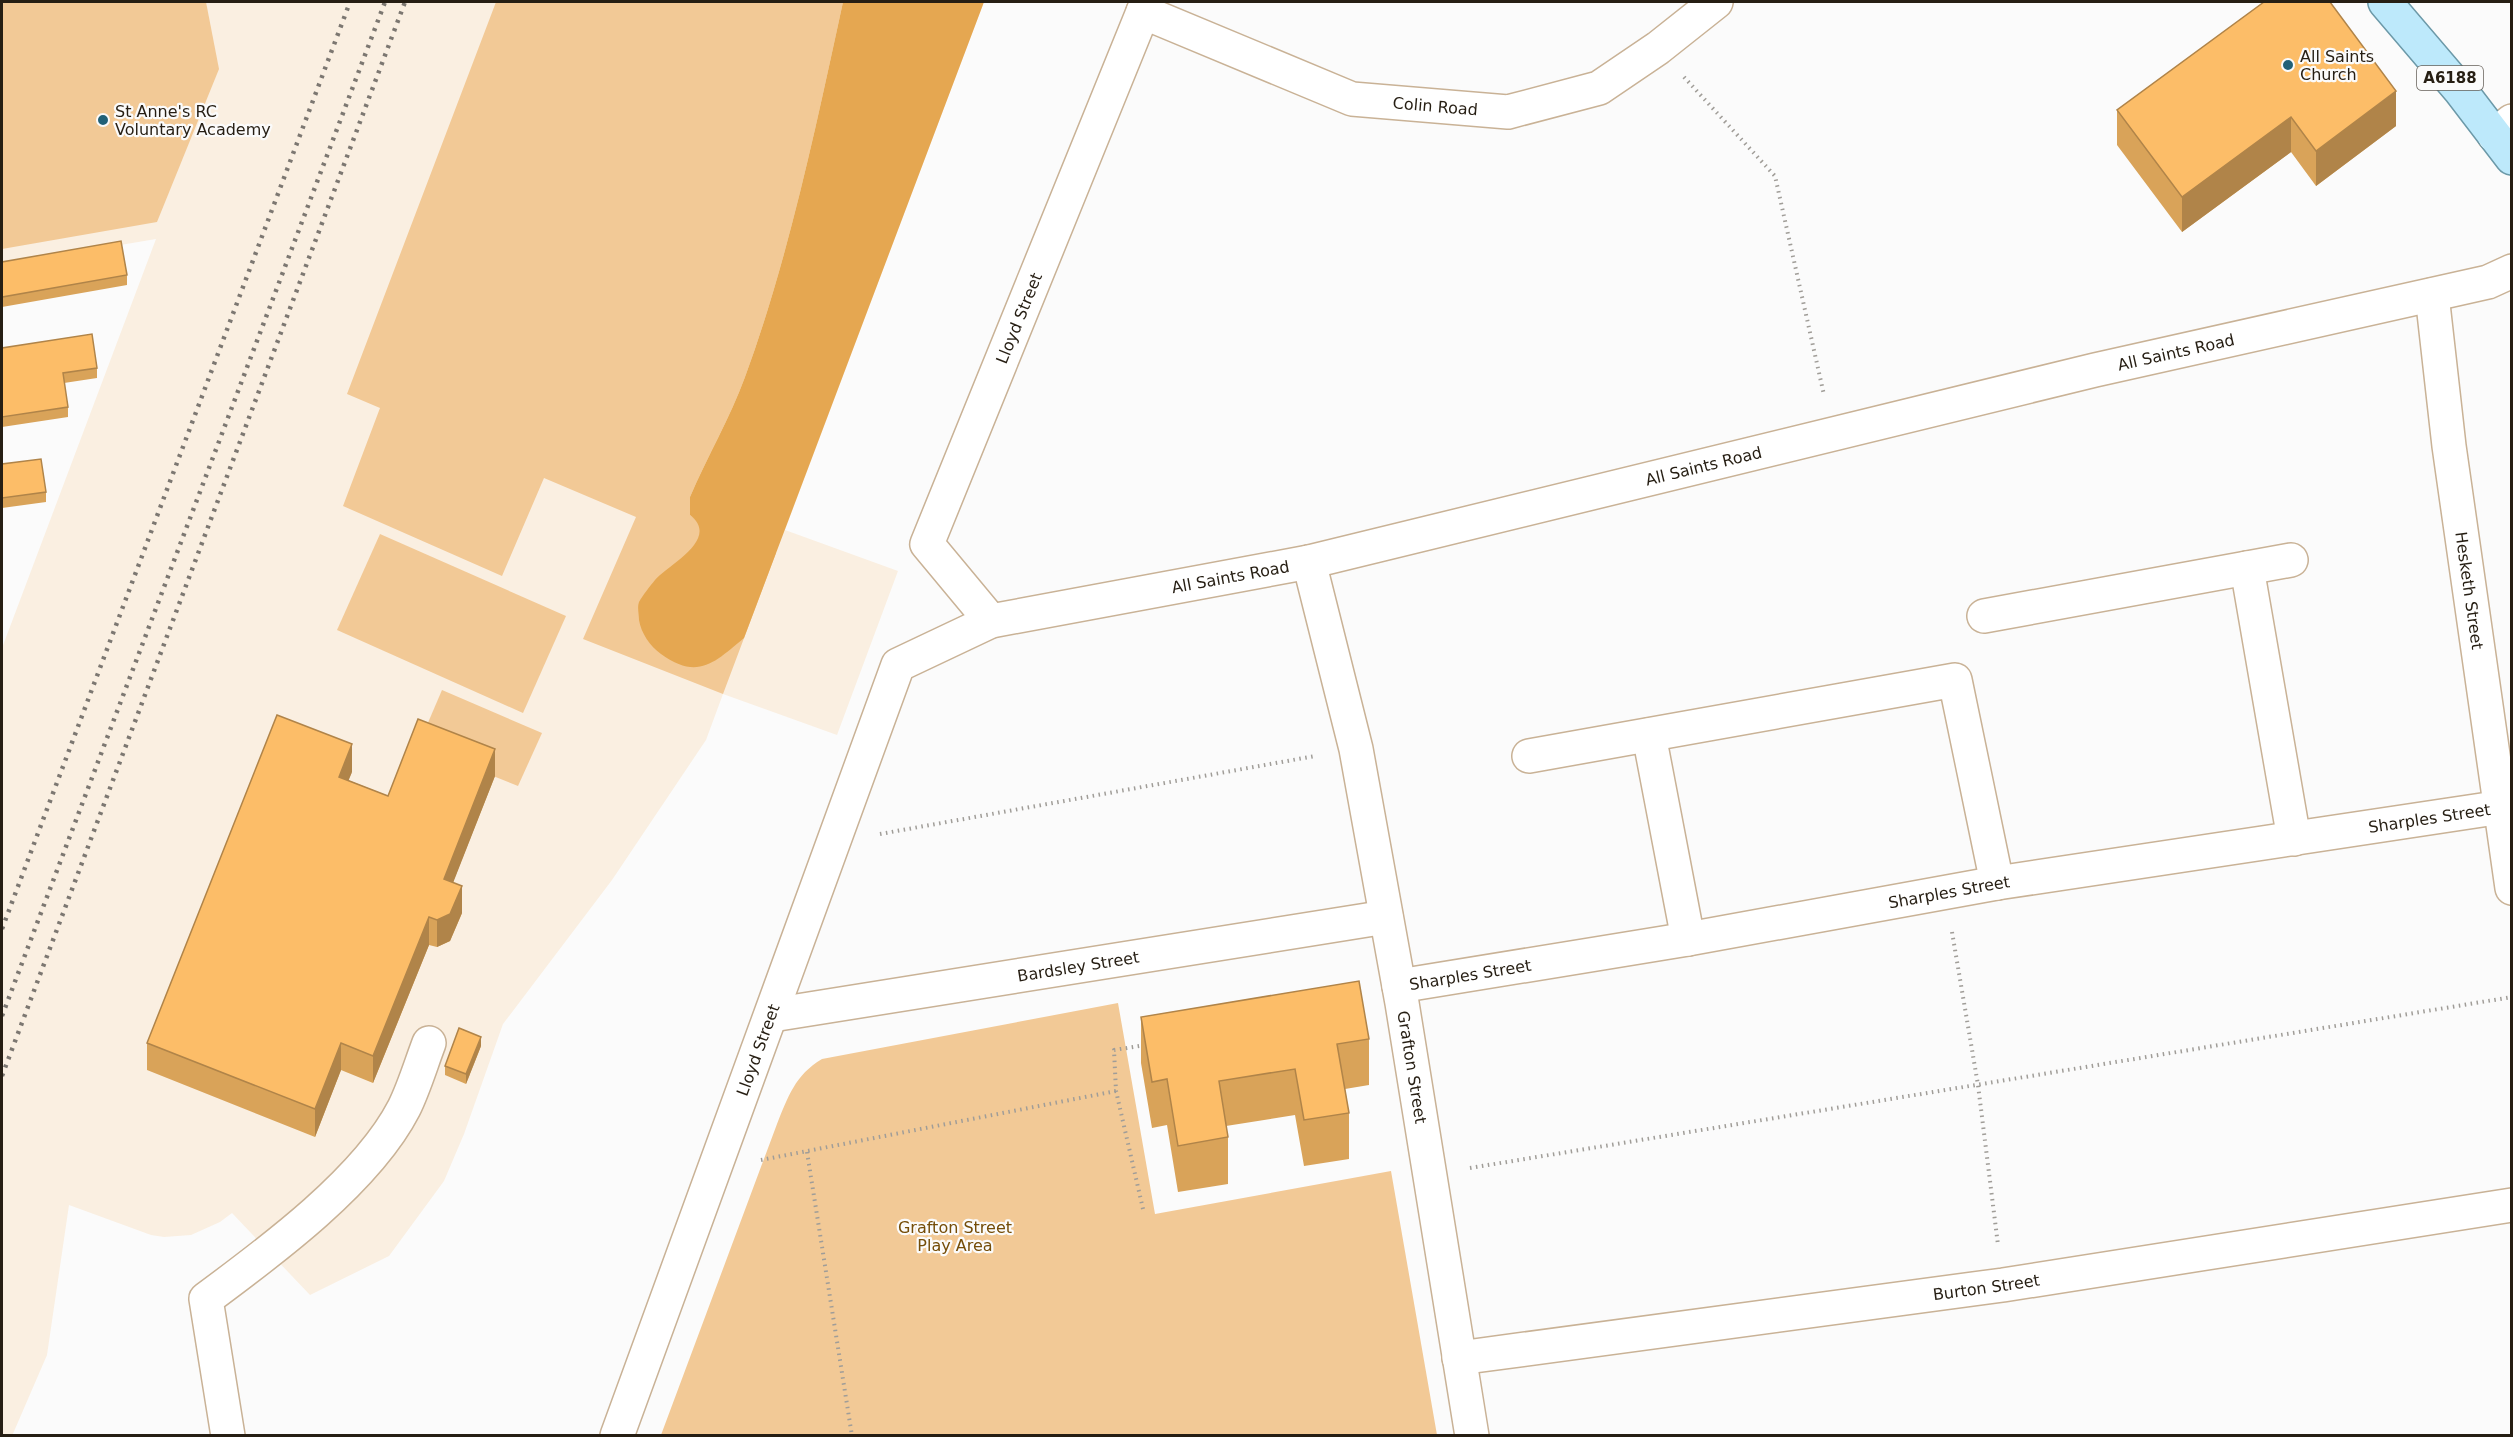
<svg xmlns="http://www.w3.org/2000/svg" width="2513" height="1437" font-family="'DejaVu Sans',sans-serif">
  <rect width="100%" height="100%" fill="#fbfbfb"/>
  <path fill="#faefe1" d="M 2,2 L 984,2 L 785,530 L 898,571 L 837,735 L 723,694 L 706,740 L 612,880 L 503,1024 L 464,1134 L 444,1181 L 389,1256 L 310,1295 L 232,1213 L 220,1222 L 191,1235 L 164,1237 L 151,1235 L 69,1205 L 47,1355 L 12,1436 L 2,1435 L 2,648 L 156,239 L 2,265 Z"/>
  <g fill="#f2c996">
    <path d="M 2,2 L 206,2 L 219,69 L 157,222 L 2,249 Z"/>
    <path d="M 496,2 L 843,2 C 816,126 789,257 745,377 C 730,418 707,457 690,497 L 690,515 L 706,527 L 776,553 L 723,694 L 583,639 L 636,517 L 544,478 L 502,576 L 343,506 L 380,408 L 347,394 Z"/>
    <path d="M 380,534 L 566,616 L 523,713 L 337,630 Z"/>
    <path d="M 442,690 L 542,733 L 518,786 L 418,746 Z"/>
    <path d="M 1118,1003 L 1155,1214 L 1391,1171 L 1437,1435 L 661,1435 L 777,1124 C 788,1097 795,1075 822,1059 Z"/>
  </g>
  <path fill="#e5a751" d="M 843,2 L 984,2 L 744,638 C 715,662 698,681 661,654 C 650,646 641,633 639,620 C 639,614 637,607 639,602 C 643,595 650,586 655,580 C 668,565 721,539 690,515 L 690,497 C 707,457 730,418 745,377 C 789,257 816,126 843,2 Z"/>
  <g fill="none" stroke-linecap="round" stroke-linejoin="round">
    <g stroke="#c9b296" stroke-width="36">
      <g id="minor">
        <path id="s1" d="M 1143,12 L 1352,99 L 1508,112 L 1599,88 L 1658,48 L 1716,2"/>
        <path d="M 2494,135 L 2512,121"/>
        <path id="s2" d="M 2432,295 L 2449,446 L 2512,888"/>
        <path id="s3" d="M 1309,562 L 1356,749 L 1402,1003 L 1472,1436"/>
        <path d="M 2247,568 L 2294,839"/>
        <path d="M 1984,616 L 2291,560"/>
        <path id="s4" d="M 991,621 L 927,544 L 1147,2"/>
        <path d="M 1649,735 L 1688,939"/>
        <path d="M 1529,756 L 1955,680 L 1997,883"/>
        <path id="s5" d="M 1399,986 L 1688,939 L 1997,883 L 2502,807"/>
        <path id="s6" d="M 772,1015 L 1386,917"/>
        <path id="s7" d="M 1459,1358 L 2003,1285 L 2512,1205"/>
        <path d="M 228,1436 L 206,1299 C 271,1251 367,1180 404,1108 C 414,1088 421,1064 429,1043"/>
        <path id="s8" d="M 617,1436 L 898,665 L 991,621 L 1309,562 L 2095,370 L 2488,282 L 2512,271"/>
      </g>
    </g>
    <g stroke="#6c99a8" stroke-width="36">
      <path id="major" d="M 2385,2 L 2460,90 L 2512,158"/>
    </g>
    <g stroke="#a09d98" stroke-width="4" stroke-dasharray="1.5 4.5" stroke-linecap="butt">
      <path d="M 1684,77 L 1775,176 L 1824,395"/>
      <path d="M 880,834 L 1315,756"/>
      <path d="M 1952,932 L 1978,1085 L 1998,1245"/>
      <path d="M 807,1152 L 852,1436"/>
      <path d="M 761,1160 L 1116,1091"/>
      <path d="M 1470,1168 L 2512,997"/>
      <path d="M 1143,1209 L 1116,1091 L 1114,1050 L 1146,1045"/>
    </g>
    <use href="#minor" stroke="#fff" stroke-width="33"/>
    <use href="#major" stroke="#bde9fb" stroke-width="33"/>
    <g stroke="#7c7771" stroke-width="4.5" stroke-dasharray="3 6" stroke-linecap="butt">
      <path d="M 2,929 L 350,2"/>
      <path d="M 2,1016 L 385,2"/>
      <path d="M 2,1076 L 405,2"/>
    </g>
  </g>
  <g fill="#d9a359">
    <path d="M 2264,2 L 2396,126 L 2316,186 L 2291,152 L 2182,232 L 2117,145 L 2117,110 Z"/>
    <path d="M 2,262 L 127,275 L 127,285 L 2,307 Z"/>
    <path d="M 2,348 L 97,368 L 97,378 L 64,383 L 68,407 L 68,417 L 2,427 Z"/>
    <path d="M 2,464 L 46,492 L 46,502 L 2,508 Z"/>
    <path d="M 352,772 L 348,780 L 388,796 L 495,776 L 453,882 L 462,913 L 450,941 L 437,947 L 429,945 L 373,1083 L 341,1070 L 315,1137 L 147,1070 L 147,1043 Z"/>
    <path d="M 1141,1017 L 1369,1039 L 1369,1085 L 1345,1089 L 1349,1113 L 1349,1159 L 1304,1166 L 1295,1115 L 1226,1126 L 1228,1137 L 1228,1184 L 1178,1192 L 1167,1125 L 1152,1128 L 1141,1063 Z"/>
    <path d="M 481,1046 L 466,1084 L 445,1075 L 445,1066 Z"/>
  </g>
  <g fill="#b08449">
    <path d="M 2396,91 L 2396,126 L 2316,186 L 2316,151 Z"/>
    <path d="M 2291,117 L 2291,152 L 2182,232 L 2182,197 Z"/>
    <path d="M 352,744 L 352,772 L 339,804 L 339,777 Z"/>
    <path d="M 495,749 L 495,776 L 444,906 L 444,879 Z"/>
    <path d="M 462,886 L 462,913 L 450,941 L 437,947 L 437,920 Z"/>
    <path d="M 429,917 L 429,945 L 373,1083 L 373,1056 Z"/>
    <path d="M 481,1037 L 481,1046 L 466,1084 L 466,1074 Z"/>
    <path d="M 341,1043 L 341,1070 L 315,1137 L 315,1109 Z"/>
  </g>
  <g fill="#fcbd68" stroke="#b08449" stroke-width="1.5">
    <path d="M 2264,2 L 2330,2 L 2396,91 L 2316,151 L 2291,117 L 2182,197 L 2117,110 Z"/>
    <path d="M 121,241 L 127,275 L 2,297 L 2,262 Z"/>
    <path d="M 92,334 L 97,368 L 63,373 L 68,407 L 2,417 L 2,348 Z"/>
    <path d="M 41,459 L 46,492 L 2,498 L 2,464 Z"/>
    <path d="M 277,715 L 352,744 L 339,777 L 388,796 L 418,719 L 495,749 L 444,879 L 462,886 L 450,914 L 437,920 L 429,917 L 373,1056 L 341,1043 L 315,1109 L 147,1043 Z"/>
    <path d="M 1359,981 L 1369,1039 L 1337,1044 L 1349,1113 L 1304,1120 L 1295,1069 L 1219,1081 L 1228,1137 L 1178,1146 L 1167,1079 L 1152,1082 L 1141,1017 Z"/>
    <path d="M 459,1028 L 481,1037 L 466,1074 L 445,1066 Z"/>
  </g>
  <g fill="#226177" stroke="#fbfbfb" stroke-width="2">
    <circle cx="2288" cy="65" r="6"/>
    <circle cx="103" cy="120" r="6"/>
  </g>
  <g text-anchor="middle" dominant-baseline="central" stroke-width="4.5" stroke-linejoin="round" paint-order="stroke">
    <rect fill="#fbfbfb" stroke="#666059" stroke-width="1.5" x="2417" y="66" width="66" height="24" rx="4.5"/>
    <g font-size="15" font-weight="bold" fill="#261e13">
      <text x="2450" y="78">A6188</text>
    </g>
    <g font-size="16" fill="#261e13" stroke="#fbfbfb" text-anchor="start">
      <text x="2300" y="56">All Saints<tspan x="2300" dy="18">Church</tspan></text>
      <text x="115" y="111">St Anne's RC<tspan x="115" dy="18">Voluntary Academy</tspan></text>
    </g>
    <g font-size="16" fill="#261e13" stroke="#fbfbfb">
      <text stroke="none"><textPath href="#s1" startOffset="310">Colin Road</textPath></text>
      <text stroke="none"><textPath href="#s4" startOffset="344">Lloyd Street</textPath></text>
      <text stroke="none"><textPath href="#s8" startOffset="2139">All Saints Road</textPath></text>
      <text stroke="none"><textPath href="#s8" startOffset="1653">All Saints Road</textPath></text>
      <text stroke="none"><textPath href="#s8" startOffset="1167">All Saints Road</textPath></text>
      <text stroke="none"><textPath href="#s2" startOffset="298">Hesketh Street</textPath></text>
      <text stroke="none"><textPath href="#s5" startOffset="1044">Sharples Street</textPath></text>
      <text stroke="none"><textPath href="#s5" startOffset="558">Sharples Street</textPath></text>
      <text stroke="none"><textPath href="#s6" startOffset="310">Bardsley Street</textPath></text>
      <text stroke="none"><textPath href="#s5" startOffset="72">Sharples Street</textPath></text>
      <text stroke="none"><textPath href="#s8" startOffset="411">Lloyd Street</textPath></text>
      <text stroke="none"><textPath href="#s3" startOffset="516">Grafton Street</textPath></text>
      <text stroke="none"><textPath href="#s7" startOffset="532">Burton Street</textPath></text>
    </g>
    <g font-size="16" fill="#754d08" stroke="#fbfbfb">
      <text x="955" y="1227">Grafton Street<tspan x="955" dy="18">Play Area</tspan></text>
    </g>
  </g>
  <rect width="2513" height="1437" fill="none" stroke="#261e13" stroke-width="6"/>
</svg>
